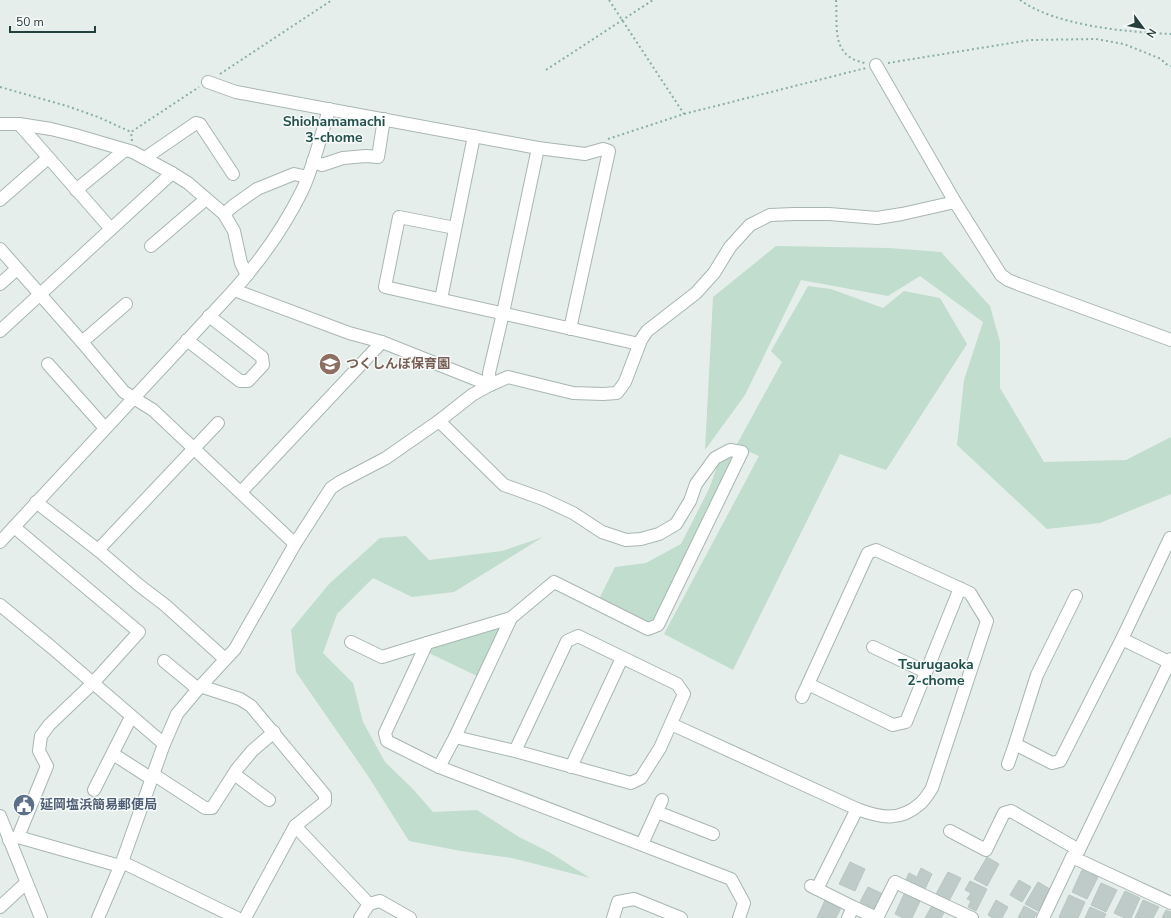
<svg xmlns="http://www.w3.org/2000/svg" width="1171" height="918" font-family="'Nunito Sans','Noto Sans JP',sans-serif">
  <rect width="100%" height="100%" fill="#e6eeeb"/>
  <g fill="#c0ddcd">
    <path d="M 776,246 L 889,248 L 941,252 L 990,306 L 1000,342 L 1000,388 L 1044,462 L 1126,460 L 1171,437 L 1171,494 L 1100,523 L 1047,529 L 957,445 L 964,380 L 983,322 L 920,276 L 888,296 L 801,280 L 745,395 L 705,450 L 713,297 Z"/>
    <path d="M 808,286 L 831,289 L 883,308 L 904,291 L 940,298 L 967,344 L 886,470 L 840,454 L 733,670 L 664,634 L 759,456 L 736,446 L 782,362 L 771,351 Z"/>
    <path d="M 731,454 L 735,456 L 656,620 L 648,623 L 599,599 L 615,567 L 646,563 L 681,544 L 709,489 L 719,461 Z"/>
    <path d="M 406,536 L 429,560 L 502,551 L 543,537 L 454,592 L 412,597 L 373,578 L 337,614 L 323,653 L 353,683 L 363,722 L 385,762 L 412,788 L 433,812 L 477,810 L 519,837 L 549,852 L 590,878 L 512,858 L 461,851 L 409,841 L 368,776 L 296,672 L 291,630 L 329,584 L 380,538 Z"/>
    <path d="M 497,627 L 499,630 L 477,676 L 429,653 L 431,648 Z"/>
  </g>
  <g fill="#becbc8" stroke="#b8c7c3">
    <path d="M 987,857 L 999,864 L 987,886 L 974,879 Z"/>
    <path d="M 850,862 L 865,869 L 855,891 L 839,884 Z"/>
    <path d="M 921,868 L 932,874 L 924,891 L 905,882 L 909,873 L 917,877 Z"/>
    <path d="M 1082,870 L 1098,877 L 1087,899 L 1072,892 Z"/>
    <path d="M 948,872 L 961,878 L 949,901 L 936,894 Z"/>
    <path d="M 1019,880 L 1031,887 L 1022,902 L 1010,895 Z"/>
    <path d="M 970,881 L 987,889 L 976,911 L 968,907 L 971,901 L 967,899 L 971,893 L 965,890 Z"/>
    <path d="M 1038,882 L 1050,889 L 1038,911 L 1025,904 Z"/>
    <path d="M 1101,883 L 1117,890 L 1106,912 L 1091,905 Z"/>
    <path d="M 868,887 L 883,894 L 876,910 L 860,902 Z"/>
    <path d="M 1125,891 L 1140,898 L 1131,918 L 1125,918 L 1114,913 Z"/>
    <path d="M 905,892 L 921,899 L 912,918 L 903,918 L 895,914 Z"/>
    <path d="M 1069,895 L 1085,902 L 1078,918 L 1061,918 L 1059,917 Z"/>
    <path d="M 826,898 L 842,906 L 836,918 L 817,918 Z"/>
    <path d="M 996,900 L 1008,907 L 1002,918 L 993,918 L 988,915 Z"/>
    <path d="M 1143,900 L 1159,907 L 1153,918 L 1135,918 Z"/>
    <path d="M 933,904 L 945,911 L 941,918 L 925,918 Z"/>
    <path d="M 1024,906 L 1037,913 L 1034,918 L 1018,918 Z"/>
    <path d="M 1090,907 L 1106,914 L 1104,918 L 1085,918 Z"/>
    <path d="M 1166,910 L 1171,912 L 1171,918 L 1162,918 Z"/>
  </g>
  <g fill="none" stroke-linecap="round" stroke-linejoin="round">
    <g stroke="#a8b6b3" stroke-width="14">
      <g id="minor">
        <path d="M 876,65 L 955,202 L 1001,275 L 1008,280 L 1018,284 L 1171,340"/>
        <path d="M 208,82 L 236,92 L 538,148 L 585,154 L 603,149 L 609,151 L 570,329"/>
        <path d="M 0,124 L 19,124 L 51,129 L 75,135 L 133,152 L 172,173 L 188,183 L 224,214 L 234,231 L 241,263 L 247,275"/>
        <path d="M 19,124 L 111,229"/>
        <path d="M 145,158 L 196,123 L 200,124 L 233,174"/>
        <path d="M 313,161 L 322,165 L 343,158 L 366,156 L 378,157 L 384,119"/>
        <path d="M 76,190 L 125,150"/>
        <path d="M 0,200 L 48,158"/>
        <path d="M 224,214 L 233,206 L 257,189 L 294,174 L 307,177"/>
        <path d="M 455,228 L 399,217 L 385,287 L 639,344"/>
        <path d="M 151,246 L 206,199"/>
        <path d="M 0,249 L 82,342 L 124,392 L 153,410 L 295,544"/>
        <path d="M 0,284 L 17,269"/>
        <path d="M 234,290 L 349,333 L 382,342 L 490,385 L 489,373 L 503,313 L 538,148"/>
        <path d="M 441,299 L 474,136"/>
        <path d="M 0,331 L 172,173"/>
        <path d="M 187,340 L 240,381 L 248,381 L 263,365 L 262,357 L 209,316"/>
        <path d="M 82,342 L 126,304"/>
        <path d="M 48,364 L 105,428"/>
        <path d="M 439,421 L 504,485 L 543,499 L 573,513 L 602,532 L 626,540 L 641,539 L 659,534 L 676,524 L 690,501 L 696,484 L 715,458 L 730,450 L 742,452 L 658,625 L 648,629 L 554,582 L 511,618 L 427,643 L 385,733 L 387,741 L 439,767 L 481,783 L 731,879 L 744,903 L 739,918"/>
        <path d="M 241,492 L 382,342"/>
        <path d="M 36,502 L 98,550 L 140,586 L 165,605 L 225,659"/>
        <path d="M 0,542 L 234,290 C 261,260 284,227 302,191 C 314,165 321,136 329,109"/>
        <path d="M 98,550 L 218,423"/>
        <path d="M 1076,596 L 1037,675 L 1015,744 L 1052,763 L 1060,761 L 1122,639 L 1170,538 L 1171,538"/>
        <path d="M 0,605 L 50,646 L 164,744"/>
        <path d="M 1122,639 L 1169,662"/>
        <path d="M 351,642 L 382,657 L 427,643"/>
        <path d="M 873,647 L 926,672"/>
        <path d="M 164,661 L 198,689"/>
        <path d="M 200,686 L 240,699 L 251,706 L 325,795 L 325,802 L 295,826 L 245,918"/>
        <path d="M 802,697 L 808,684"/>
        <path d="M 671,724 L 857,809 L 817,889"/>
        <path d="M 455,737 L 515,751 L 631,783 L 641,778 L 660,748 L 684,694 L 677,684 L 578,636 L 567,641 L 515,751"/>
        <path d="M 113,754 L 152,779"/>
        <path d="M 1008,764 L 1015,744"/>
        <path d="M 439,767 L 455,737 L 511,618"/>
        <path d="M 571,767 L 622,658"/>
        <path d="M 153,774 L 205,808 L 212,808 L 237,769 L 252,751 L 274,732"/>
        <path d="M 234,774 L 269,800"/>
        <path d="M 94,790 L 131,717"/>
        <path d="M 857,809 C 881,818 900,822 921,803 C 925,799 929,793 932,788 L 987,621 L 970,593 L 876,550 L 868,553 L 808,684 L 893,725 L 906,722 L 960,588"/>
        <path d="M 657,812 L 713,834"/>
        <path d="M 0,816 L 41,918"/>
        <path d="M 295,826 L 369,904"/>
        <path d="M 950,831 L 986,850 L 1004,813 L 1011,811 L 1079,850"/>
        <path d="M 18,837 L 120,866"/>
        <path d="M 9,840 L 18,837 L 47,766 L 39,751 L 41,736 L 49,725 L 93,683 L 139,632 L 14,527"/>
        <path d="M 642,844 L 662,800"/>
        <path d="M 1072,857 L 1171,903"/>
        <path d="M 122,862 L 237,918"/>
        <path d="M 811,886 L 853,907"/>
        <path d="M 0,907 L 26,883"/>
        <path d="M 98,918 L 122,862 L 164,744 L 177,714 L 198,689 L 235,649 L 295,544 L 331,488 L 340,482 L 386,458 L 439,421 L 472,395 L 490,385 L 508,377 L 573,393 L 603,394 L 617,393 L 625,382 L 641,340 L 647,331 L 696,293 L 714,273 L 730,247 L 750,225 L 770,215 L 794,214 L 829,214 L 877,218 L 902,214 L 955,202"/>
        <path d="M 360,918 L 369,904 L 380,901 L 410,918"/>
        <path d="M 613,918 L 618,902 L 634,899 L 681,918"/>
        <path d="M 848,918 L 853,907 L 877,918"/>
        <path d="M 877,918 L 895,882 L 972,918"/>
        <path d="M 1043,918 L 1072,857 L 1079,850 L 1171,659"/>
      </g>
    </g>
    <g stroke="#88afa9" stroke-width="2" stroke-dasharray="2 3" stroke-linecap="butt">
      <path d="M 609,0 L 684,114"/>
      <path d="M 836,0 C 838,27 830,56 865,63"/>
      <path d="M 1020,0 C 1056,26 1127,32 1171,34"/>
      <path d="M 888,63 L 1030,40 L 1096,39 L 1124,44 L 1161,59 L 1166,64 L 1171,66"/>
      <path d="M 546,70 L 653,0"/>
      <path d="M 220,74 L 332,0"/>
      <path d="M 0,87 L 67,106 L 98,117 L 131,132"/>
      <path d="M 608,139 L 684,114 L 866,68"/>
      <path d="M 132,141 L 131,132 L 199,87"/>
    </g>
    <use href="#minor" stroke="#fff" stroke-width="12"/>
  </g>
  <defs>
    <g id="school-disc" transform="scale(1.15)"><circle r="9.5" fill="#8d6e63" stroke="#f6faf9"/><path d="M0-5L7-2L0 1L-7-2ZM-4 1L0 2.5L4 1V4Q0 6-4 4Z" fill="#fff"/></g>
    <g id="civic-disc" transform="scale(1.15)"><circle r="9.5" fill="#5c6f8a" stroke="#f6faf9"/><path d="M-.6-6.5H3V-4.5H.6V-3L4-1V1h2V6H-6V1h2V-1L-.6-3ZM-1.2 2.5V6h2.4V2.5Z" fill="#fff"/></g>
  </defs>
  <g fill-rule="evenodd">
    <use href="#school-disc" x="330" y="364"/>
    <use href="#civic-disc" x="24" y="805"/>
  </g>
  <g text-anchor="middle" dominant-baseline="central" stroke-width="3" stroke-linejoin="round" paint-order="stroke">
    <g font-size="13" font-weight="bold" fill="#785e54" stroke="#f6faf9" text-anchor="start">
      <text x="346" y="364">つくしんぼ保育園</text>
    </g>
    <g font-size="13" font-weight="bold" fill="#4e5e75" stroke="#f6faf9" text-anchor="start">
      <text x="40" y="805">延岡塩浜簡易郵便局</text>
    </g>
    <g font-size="14" font-weight="bold" fill="#22504c" stroke="#f6faf9">
      <text x="334" y="121">Shiohamamachi<tspan x="334" dy="16">3-chome</tspan></text>
      <text x="936" y="664">Tsurugaoka<tspan x="936" dy="16">2-chome</tspan></text>
    </g>
  </g>
  <g transform="translate(1143 28) rotate(122)" stroke="#f6faf9" stroke-width="3" paint-order="stroke">
  <path d="M0-3L7 15L0 10L-7 15Z" fill="#253f3c"/>
  <text y="-6" font-size="11" font-weight="bold" text-anchor="middle" fill="#253f3c">N</text>
  </g>
  <path d="M10 26v6h85v-6" fill="none" stroke="#253f3c" stroke-width="2"/>
  <text x="16" y="26" font-size="12" fill="#253f3c" stroke="#f6faf9" stroke-width="3" paint-order="stroke">50 m</text>
</svg>
